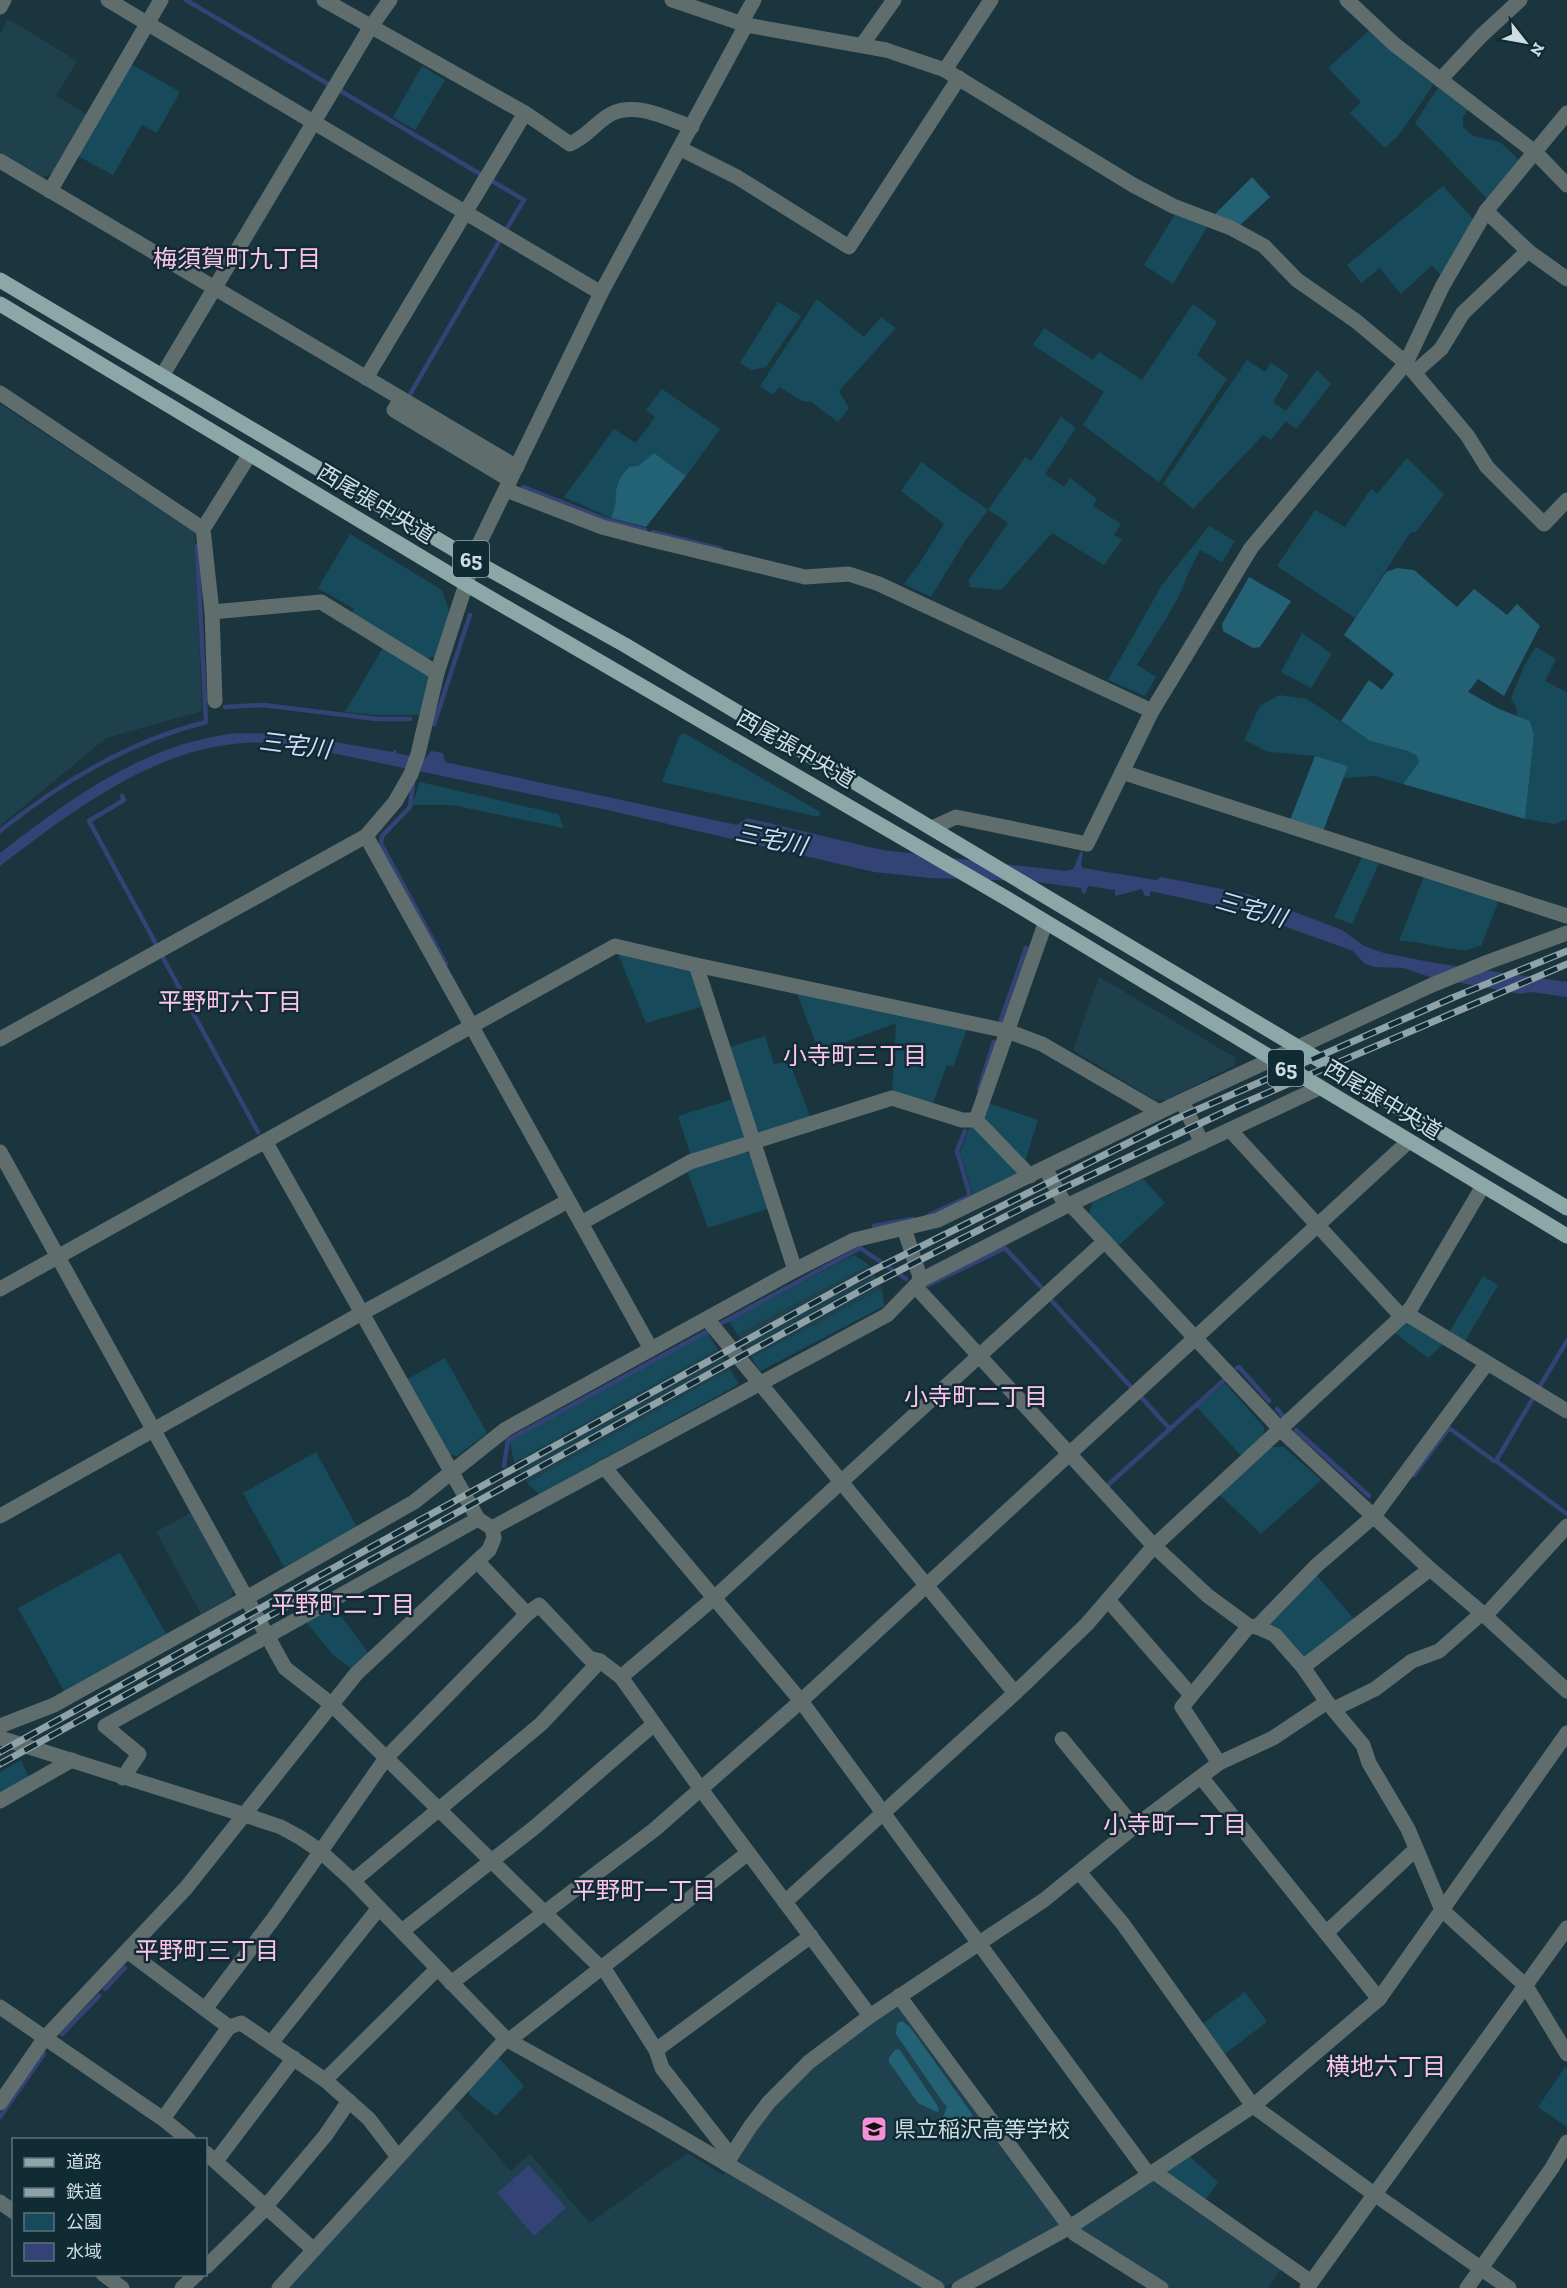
<svg xmlns="http://www.w3.org/2000/svg" width="1567" height="2288" font-family="'Zilla Slab','Noto Sans JP',serif">
  <rect width="100%" height="100%" fill="#1b353e"/>
  <g fill="#1e414d">
    <path d="M 8,19 L 77,61 L 56,96 L 86,114 L 52,174 L 42,177 L 0,153 L 0,34 Z"/>
    <path d="M 0,404 L 195,533 L 202,711 L 106,738 L 0,826 Z"/>
    <path d="M 1099,977 L 1236,1058 L 1235,1065 L 1166,1100 L 1153,1099 L 1073,1050 Z"/>
    <path d="M 854,1255 L 869,1265 L 882,1289 L 884,1306 L 760,1371 L 729,1321 Z"/>
    <path d="M 708,1333 L 739,1384 L 539,1494 L 527,1483 L 514,1462 L 510,1441 Z"/>
    <path d="M 192,1512 L 234,1588 L 231,1597 L 201,1614 L 156,1532 Z"/>
    <path d="M 894,2007 L 900,2007 L 1060,2222 L 1057,2228 L 943,2288 L 287,2288 L 453,2105 L 511,2171 L 530,2154 L 590,2223 L 687,2153 L 723,2175 L 790,2084 Z"/>
    <path d="M 1153,2181 L 1160,2181 L 1282,2268 L 1268,2288 L 1170,2288 L 1079,2232 L 1083,2227 Z"/>
  </g>
  <g fill="#174b5b">
    <path d="M 1372,28 L 1435,82 L 1399,135 L 1385,148 L 1350,113 L 1361,102 L 1328,68 Z"/>
    <path d="M 131,64 L 180,92 L 157,133 L 142,125 L 113,175 L 78,156 Z"/>
    <path d="M 422,66 L 445,80 L 415,130 L 393,117 Z"/>
    <path d="M 1439,86 L 1469,109 L 1463,117 L 1463,127 L 1473,136 L 1500,142 L 1521,162 L 1488,200 L 1415,123 Z"/>
    <path d="M 1443,186 L 1474,220 L 1443,278 L 1432,265 L 1401,294 L 1380,268 L 1361,283 L 1347,265 Z"/>
    <path d="M 1177,211 L 1210,222 L 1173,284 L 1144,265 Z"/>
    <path d="M 817,299 L 864,337 L 881,317 L 896,328 L 839,391 L 849,408 L 838,422 L 811,402 L 802,401 L 779,387 L 773,395 L 760,386 Z"/>
    <path d="M 778,302 L 801,316 L 766,367 L 752,370 L 740,363 Z"/>
    <path d="M 1193,304 L 1217,322 L 1197,355 L 1227,379 L 1159,482 L 1083,425 L 1104,392 L 1033,345 L 1044,328 L 1093,360 L 1099,352 L 1142,380 Z"/>
    <path d="M 1247,360 L 1265,372 L 1271,363 L 1289,375 L 1273,402 L 1286,411 L 1317,370 L 1331,384 L 1296,429 L 1286,421 L 1271,440 L 1263,435 L 1193,509 L 1163,484 Z"/>
    <path d="M 662,389 L 720,429 L 686,476 L 654,453 L 616,497 L 616,507 L 611,518 L 564,497 L 614,429 L 636,443 L 655,417 L 646,410 Z"/>
    <path d="M 1061,417 L 1076,428 L 1045,474 L 1064,487 L 1070,478 L 1097,499 L 1093,506 L 1121,524 L 1114,535 L 1122,540 L 1104,565 L 1052,533 L 1001,590 L 970,587 L 969,580 L 1008,523 L 988,510 L 967,538 L 931,597 L 904,584 L 919,564 L 944,524 L 901,491 L 921,462 L 988,510 L 1025,457 L 1031,461 Z"/>
    <path d="M 1407,458 L 1444,494 L 1416,532 L 1410,533 L 1355,618 L 1277,566 L 1315,510 L 1345,527 L 1371,489 L 1377,494 Z"/>
    <path d="M 1209,526 L 1235,541 L 1222,562 L 1200,550 C 1189,568 1184,587 1174,605 C 1162,626 1149,645 1137,665 L 1156,677 L 1145,696 L 1108,680 L 1162,585 Z"/>
    <path d="M 350,534 L 442,590 L 450,613 L 437,656 L 424,659 L 351,615 L 354,609 L 318,588 Z"/>
    <path d="M 1302,633 L 1332,654 L 1311,688 L 1281,672 Z"/>
    <path d="M 384,646 L 425,670 L 430,680 L 419,715 L 377,715 L 345,712 Z"/>
    <path d="M 1536,647 L 1556,659 L 1545,681 L 1567,692 L 1567,819 L 1555,824 L 1525,819 L 1534,735 L 1530,721 L 1517,716 L 1517,709 L 1511,698 L 1524,666 Z"/>
    <path d="M 1279,695 L 1307,699 L 1370,741 L 1408,751 L 1417,756 L 1419,762 L 1403,784 L 1375,776 L 1343,778 L 1347,766 L 1315,756 L 1269,752 L 1244,740 L 1260,706 Z"/>
    <path d="M 684,733 L 820,812 L 819,817 L 662,782 L 679,737 Z"/>
    <path d="M 420,782 L 558,814 L 564,828 L 452,805 L 412,805 Z"/>
    <path d="M 1362,857 L 1379,863 L 1352,924 L 1334,917 Z"/>
    <path d="M 1424,876 L 1499,900 L 1481,946 C 1475,946 1469,951 1463,950 C 1441,949 1421,941 1399,941 Z"/>
    <path d="M 617,951 L 687,968 L 695,977 L 704,1006 L 646,1023 Z"/>
    <path d="M 797,993 L 967,1029 L 953,1067 L 947,1065 L 932,1106 L 892,1094 L 896,1023 L 819,1052 Z"/>
    <path d="M 765,1036 L 774,1064 L 789,1061 L 811,1119 L 761,1134 L 756,1131 L 729,1047 Z"/>
    <path d="M 733,1099 L 744,1135 L 740,1142 L 691,1156 L 678,1116 Z"/>
    <path d="M 985,1102 L 1038,1120 L 1025,1161 C 1010,1147 976,1127 985,1102 Z"/>
    <path d="M 970,1126 L 975,1128 L 1017,1173 L 1013,1177 L 973,1196 L 960,1152 Z"/>
    <path d="M 744,1151 L 752,1156 L 770,1208 L 708,1228 L 687,1171 Z"/>
    <path d="M 1143,1179 L 1165,1203 L 1118,1246 L 1089,1215 L 1092,1203 Z"/>
    <path d="M 854,1255 L 869,1265 L 737,1334 L 729,1321 Z"/>
    <path d="M 1483,1276 L 1498,1285 L 1464,1343 L 1448,1334 Z"/>
    <path d="M 882,1289 L 884,1306 L 760,1371 L 752,1358 Z"/>
    <path d="M 1409,1323 L 1443,1344 L 1428,1358 L 1394,1332 L 1402,1324 Z"/>
    <path d="M 708,1333 L 717,1349 L 514,1462 L 510,1441 Z"/>
    <path d="M 445,1358 L 487,1433 L 457,1456 L 447,1454 L 406,1380 Z"/>
    <path d="M 730,1370 L 739,1384 L 539,1494 L 527,1483 Z"/>
    <path d="M 1225,1383 L 1264,1427 L 1263,1440 L 1243,1458 L 1197,1407 Z"/>
    <path d="M 1271,1447 L 1284,1447 L 1321,1480 L 1261,1534 L 1219,1494 Z"/>
    <path d="M 316,1452 L 357,1527 L 284,1567 L 243,1493 Z"/>
    <path d="M 120,1553 L 166,1634 L 64,1691 L 18,1608 Z"/>
    <path d="M 1316,1575 L 1356,1621 L 1306,1661 L 1267,1625 Z"/>
    <path d="M 334,1606 L 368,1653 L 352,1669 L 334,1656 L 305,1621 Z"/>
    <path d="M 21,1760 L 29,1777 L 0,1793 L 0,1772 Z"/>
    <path d="M 1245,1992 L 1267,2022 L 1223,2055 L 1201,2025 Z"/>
    <path d="M 498,2057 L 524,2086 L 496,2116 L 469,2095 L 469,2088 Z"/>
    <path d="M 1565,2067 L 1567,2068 L 1567,2127 L 1538,2107 Z"/>
    <path d="M 1189,2156 L 1218,2182 L 1204,2202 L 1167,2177 L 1167,2170 Z"/>
  </g>
  <g fill="#236175">
    <path d="M 1252,177 L 1270,197 L 1239,226 L 1214,215 Z"/>
    <path d="M 654,453 L 686,476 L 646,527 L 611,518 C 622,494 608,490 629,467 L 638,466 Z"/>
    <path d="M 1397,568 L 1414,570 L 1457,607 L 1474,589 L 1507,615 L 1517,604 L 1540,626 L 1504,696 L 1478,679 L 1468,692 L 1499,709 L 1530,721 L 1534,735 L 1525,819 L 1403,784 L 1419,762 L 1417,756 L 1408,751 L 1370,741 L 1341,721 L 1369,680 L 1382,690 L 1394,674 L 1344,635 L 1386,572 Z"/>
    <path d="M 1249,577 L 1291,601 L 1260,647 L 1253,648 L 1223,631 L 1222,624 Z"/>
    <path d="M 1315,756 L 1348,766 L 1323,831 L 1290,820 Z"/>
    <path d="M 902,2021 L 910,2027 L 972,2114 L 972,2129 L 970,2133 L 966,2133 C 959,2128 948,2122 943,2117 L 947,2106 L 944,2104 L 896,2034 L 897,2023 Z"/>
    <path d="M 896,2049 L 900,2050 L 937,2105 L 939,2111 L 937,2112 L 918,2103 L 889,2062 L 889,2057 Z"/>
  </g>
  <g fill="#334375">
    <path d="M 236,733 L 288,734 L 393,752 L 394,750 L 396,750 L 396,753 L 425,759 L 431,751 L 443,753 L 445,762 L 737,825 L 747,818 L 882,850 L 1066,871 L 1073,869 L 1081,851 L 1083,852 L 1081,864 L 1083,868 L 1156,880 L 1161,877 L 1247,894 L 1342,930 L 1364,946 L 1384,953 L 1435,963 L 1567,982 L 1567,997 L 1531,992 L 1520,994 L 1430,977 L 1403,968 L 1375,967 L 1365,964 L 1353,951 L 1242,911 L 1150,891 L 1150,896 L 1145,896 L 1142,889 L 1115,896 L 1115,890 L 1088,886 L 1085,894 L 1082,893 L 1081,888 L 1029,881 L 930,878 L 874,872 L 612,811 L 317,750 C 293,746 268,741 244,743 C 152,749 71,812 0,866 L 0,853 C 71,798 144,744 236,733 Z"/>
    <path d="M 529,2165 L 566,2208 L 534,2236 L 497,2193 Z"/>
  </g>
  <g fill="none" stroke-linecap="round" stroke-linejoin="round">
    <g stroke="#334375" stroke-width="4.5">
      <path d="M 186,0 L 328,84"/>
      <path d="M 341,91 L 480,174"/>
      <path d="M 492,181 L 524,200 L 507,228"/>
      <path d="M 409,396 L 500,240"/>
      <path d="M 523,487 L 607,520 L 645,530"/>
      <path d="M 653,532 L 721,549"/>
      <path d="M 225,707 L 263,705 L 377,719 L 410,719"/>
      <path d="M 434,724 L 470,615"/>
      <path d="M 413,783 L 410,807 L 382,836 L 381,844 L 446,964"/>
      <path d="M 122,796 L 124,800 L 89,821 L 156,944"/>
      <path d="M 0,831 C 61,782 130,741 206,722 L 197,546"/>
      <path d="M 162,956 L 258,1132"/>
      <path d="M 1001,1020 L 1026,948"/>
      <path d="M 979,1089 L 994,1042"/>
      <path d="M 929,1215 L 970,1196 L 957,1151 L 965,1131"/>
      <path d="M 874,1226 L 912,1219"/>
      <path d="M 928,1285 L 1005,1248 L 1043,1289"/>
      <path d="M 1050,1299 L 1132,1388"/>
      <path d="M 720,1324 L 860,1248 L 906,1279"/>
      <path d="M 1237,1368 L 1239,1367 L 1269,1401"/>
      <path d="M 1540,1386 L 1567,1341"/>
      <path d="M 1140,1396 L 1170,1429"/>
      <path d="M 1532,1400 L 1496,1461 L 1567,1514"/>
      <path d="M 1277,1409 L 1282,1415"/>
      <path d="M 1296,1430 L 1369,1496"/>
      <path d="M 504,1466 L 508,1440 L 706,1332"/>
      <path d="M 1414,1475 L 1449,1428 L 1494,1461 L 1496,1461"/>
      <path d="M 1108,1485 L 1223,1381"/>
      <path d="M 105,1989 L 125,1968"/>
      <path d="M 62,2034 L 99,1996"/>
      <path d="M 0,2117 L 44,2054"/>
    </g>
    <g stroke="#5f6d6d" stroke-width="15">
      <path d="M 108,0 L 601,293"/>
      <path d="M 324,0 L 525,113 L 570,144 C 588,136 596,122 611,114 C 636,101 668,119 692,127"/>
      <path d="M 672,0 L 746,25 L 886,50 L 945,70 L 1133,185 L 1173,206 L 1231,228 L 1264,246 L 1297,280 L 1356,321 L 1406,363 L 1467,435 L 1487,467 L 1544,524 L 1567,500"/>
      <path d="M 1347,0 L 1394,44 L 1536,153 L 1567,185"/>
      <path d="M 0,7 L 4,0"/>
      <path d="M 741,23 L 754,0"/>
      <path d="M 862,45 L 894,0"/>
      <path d="M 945,70 L 991,0"/>
      <path d="M 1440,80 L 1481,36 L 1520,0"/>
      <path d="M 681,149 L 737,177 L 849,247 L 959,78"/>
      <path d="M 0,161 L 517,467"/>
      <path d="M 50,191 L 161,0"/>
      <path d="M 1486,211 L 1528,251 L 1567,279"/>
      <path d="M 1415,372 L 1441,349 L 1463,313 L 1528,251"/>
      <path d="M 162,376 L 370,28 L 390,0"/>
      <path d="M 366,378 L 525,113"/>
      <path d="M 0,393 L 203,529"/>
      <path d="M 401,399 L 394,410 L 510,480"/>
      <path d="M 506,490 L 602,527 L 644,538 L 805,577 L 849,574 L 879,584 L 1152,711"/>
      <path d="M 212,612 L 321,602 L 437,673"/>
      <path d="M 215,701 L 212,612 L 203,529 L 250,454"/>
      <path d="M 1122,772 L 1567,916"/>
      <path d="M 932,828 L 956,817 L 1087,844 L 1152,711 L 1251,548 L 1406,363 L 1442,287 L 1486,211 L 1567,113"/>
      <path d="M 366,836 L 651,1349"/>
      <path d="M 696,965 L 795,1270"/>
      <path d="M 0,1039 L 366,836 L 395,802 L 411,774 L 418,754 L 437,673 L 479,544 L 601,293 L 746,25"/>
      <path d="M 1182,1101 L 1202,1143"/>
      <path d="M 1230,1130 L 1402,1317"/>
      <path d="M 0,1152 L 285,1668 L 331,1704 L 601,1968"/>
      <path d="M 1045,1168 L 1066,1206"/>
      <path d="M 1030,1176 L 976,1120 L 1045,924"/>
      <path d="M 1070,1204 L 1281,1430 L 1430,1569 L 1482,1613 L 1567,1691"/>
      <path d="M 581,1223 L 690,1162 L 892,1098 L 962,1120 L 976,1120"/>
      <path d="M 904,1228 L 921,1280"/>
      <path d="M 915,1286 L 1154,1546 L 1208,1596 L 1249,1626 L 1257,1627 L 1275,1635 L 1303,1667 L 1327,1702 L 1363,1745 L 1369,1763 L 1408,1829 L 1442,1910 L 1526,1986 L 1567,2054"/>
      <path d="M 0,1289 L 615,946 L 696,965 L 1007,1031 L 1042,1044 L 1159,1112"/>
      <path d="M 1405,1313 L 1567,1411"/>
      <path d="M 707,1319 L 1015,1693"/>
      <path d="M 604,1467 L 801,1701 L 1149,2175"/>
      <path d="M 0,1516 L 362,1313 L 568,1201"/>
      <path d="M 492,1528 L 887,1315 L 921,1280 L 1066,1206 L 1319,1088"/>
      <path d="M 477,1561 L 527,1614"/>
      <path d="M 1108,1600 L 1191,1695"/>
      <path d="M 1485,1616 L 1567,1526"/>
      <path d="M 1257,1627 L 1316,1566 L 1374,1516 L 1487,1363"/>
      <path d="M 1303,1667 L 1430,1569"/>
      <path d="M 621,1677 L 714,1598 L 1105,1241"/>
      <path d="M 1334,1709 L 1375,1689 L 1412,1661 L 1439,1651 L 1482,1613"/>
      <path d="M 0,1726 L 54,1705 L 248,1597 L 414,1502 L 506,1429 L 795,1270 L 854,1240 L 938,1220 L 1182,1101 L 1432,985 L 1488,962 L 1567,933"/>
      <path d="M 0,1738 L 242,1814 L 281,1827 L 301,1838 L 320,1851 L 353,1881 L 506,2039 L 659,2124 L 937,2288"/>
      <path d="M 1062,1739 L 1134,1827"/>
      <path d="M 1219,1763 L 1182,1707 L 1249,1626"/>
      <path d="M 1201,1777 L 1379,1999"/>
      <path d="M 123,1778 L 139,1754 L 105,1726 L 478,1519"/>
      <path d="M 0,1801 L 72,1760"/>
      <path d="M 1079,1872 L 1123,1924 L 1253,2106 L 1374,2194 L 1509,2288"/>
      <path d="M 353,1881 L 541,1724 L 600,1661"/>
      <path d="M 785,1902 L 1015,1693 L 1087,1624 L 1154,1546 L 1411,1308 L 1483,1186"/>
      <path d="M 402,1931 L 535,1827 L 654,1724"/>
      <path d="M 1326,1933 L 1416,1849"/>
      <path d="M 127,1951 L 229,2027 L 163,2119"/>
      <path d="M 603,1967 L 656,2050 L 662,2068 L 731,2156"/>
      <path d="M 451,1983 L 654,1830 L 801,1701 L 1409,1141"/>
      <path d="M 899,1996 L 1075,2234 L 1161,2288"/>
      <path d="M 0,2007 L 163,2119 L 189,2140"/>
      <path d="M 205,2009 L 274,1918 L 386,1758 L 527,1614 L 539,1605 L 589,1658 L 600,1661 L 621,1677 L 700,1788 L 870,2016"/>
      <path d="M 229,2027 L 241,2023 L 325,2080 L 369,2119 L 398,2157"/>
      <path d="M 508,2041 L 748,1853"/>
      <path d="M 271,2043 L 379,1908"/>
      <path d="M 656,2050 L 811,1936"/>
      <path d="M 325,2080 L 437,1969"/>
      <path d="M 0,2103 L 44,2039 L 186,1888 L 356,1674 L 489,1550 L 494,1538 L 492,1528 L 478,1519 L 265,1141"/>
      <path d="M 206,2153 L 314,2250"/>
      <path d="M 216,2161 L 294,2058"/>
      <path d="M 726,2164 L 750,2127 L 769,2102 L 809,2062 L 870,2016 L 1044,1900 L 1134,1827 L 1219,1763 L 1273,1738 L 1327,1702"/>
      <path d="M 1154,2172 L 1311,2282"/>
      <path d="M 0,2202 L 14,2212"/>
      <path d="M 266,2206 L 325,2136 L 349,2101"/>
      <path d="M 206,2267 L 267,2207"/>
      <path d="M 103,2274 L 122,2288"/>
      <path d="M 182,2288 L 197,2274"/>
      <path d="M 279,2288 L 506,2039"/>
      <path d="M 959,2288 L 1070,2227 L 1253,2106 L 1379,1999 L 1567,1733"/>
      <path d="M 1307,2288 L 1567,1928"/>
      <path d="M 1467,2288 L 1552,2168 L 1567,2142"/>
    </g>
    <g stroke="#8ca7a8" stroke-width="15">
      <path d="M 0,280 L 474,561 L 625,645 L 1567,1208"/>
      <path d="M 0,304 L 466,584 L 1006,898 L 1567,1236"/>
    </g>
    <g stroke="#8fa2a8" stroke-width="7">
      <g id="rail">
        <path d="M 0,1752 L 868,1273 L 1176,1119 L 1452,998 L 1567,951"/>
        <path d="M 0,1764 L 871,1285 L 1030,1204 L 1237,1106 L 1567,964"/>
      </g>
    </g>
    <use href="#rail" stroke="#112b34" stroke-width="4.5" stroke-dasharray="14" stroke-linecap="butt"/>
  </g>
  <defs>
    <g id="school-square" transform="scale(1.35)"><rect x="-9" y="-9" width="18" height="18" rx="4" fill="#f391d6" stroke="#112b34"/><path d="M0-5L7-2L0 1L-7-2ZM-4 1L0 2.5L4 1V4Q0 6-4 4Z" fill="#111"/></g>
  </defs>
  <g fill-rule="evenodd">
    <use href="#school-square" x="874" y="2129"/>
  </g>
  <g text-anchor="middle" dominant-baseline="central" stroke-width="5" stroke-linejoin="round" paint-order="stroke">
    <g fill="#112b34" stroke="#95a8ae" stroke-width="1.5">
      <rect x="453" y="541" width="36" height="36" rx="4.5"/>
      <rect x="1268" y="1050" width="36" height="36" rx="4.5"/>
    </g>
    <g font-size="21" font-weight="bold" fill="#cedde2">
      <text x="471" y="559">65</text>
      <text x="1286" y="1068">65</text>
    </g>
    <g font-size="22" fill="#cedde2" stroke="#112b34">
      <text transform="translate(376 504) rotate(31)">西尾張中央道</text>
      <text transform="translate(796 749) rotate(30)">西尾張中央道</text>
      <text transform="translate(1383 1100) rotate(31)">西尾張中央道</text>
    </g>
    <g font-size="22" fill="#cedde2" stroke="#112b34" text-anchor="start">
      <text x="894" y="2129">県立稲沢高等学校</text>
    </g>
    <g font-size="24" fill="#fcc4ea" stroke="#112b34">
      <text x="237" y="258">梅須賀町九丁目</text>
      <text x="230" y="1001">平野町六丁目</text>
      <text x="855" y="1055">小寺町三丁目</text>
      <text x="976" y="1396">小寺町二丁目</text>
      <text x="343" y="1604">平野町二丁目</text>
      <text x="1175" y="1824">小寺町一丁目</text>
      <text x="644" y="1890">平野町一丁目</text>
      <text x="207" y="1950">平野町三丁目</text>
      <text x="1386" y="2066">横地六丁目</text>
    </g>
    <g font-size="24" font-style="italic" fill="#cedbfb" stroke="#112b34">
      <text transform="translate(295 745) rotate(7)">三宅川</text>
      <text transform="translate(771 839) rotate(12)">三宅川</text>
      <text transform="translate(1251 909) rotate(16)">三宅川</text>
    </g>
  </g>
  <rect x="12" y="2138" width="195" height="138" fill="#112b34" stroke="#5d727a" stroke-width="1.5"/>
  <rect x="24" y="2158" width="30" height="9" fill="#8ca7a8" stroke="#5d727a" stroke-width="1.5"/>
  <text x="66" y="2168" font-size="18" fill="#cedde2">道路</text>
  <rect x="24" y="2188" width="30" height="9" fill="#8fa2a8" stroke="#5d727a" stroke-width="1.5"/>
  <text x="66" y="2198" font-size="18" fill="#cedde2">鉄道</text>
  <rect x="24" y="2213" width="30" height="18" fill="#174b5b" stroke="#5d727a" stroke-width="1.5"/>
  <text x="66" y="2228" font-size="18" fill="#cedde2">公園</text>
  <rect x="24" y="2243" width="30" height="18" fill="#334375" stroke="#5d727a" stroke-width="1.5"/>
  <text x="66" y="2258" font-size="18" fill="#cedde2">水域</text>
  <g transform="translate(1525 42) rotate(121)" stroke="#112b34" stroke-width="4.5" paint-order="stroke">
  <path d="M0-4.5L10 22L0 15L-10 22Z" fill="#cedde2"/>
  <text y="-9" font-size="16" font-weight="bold" text-anchor="middle" fill="#cedde2">N</text>
  </g>
</svg>
